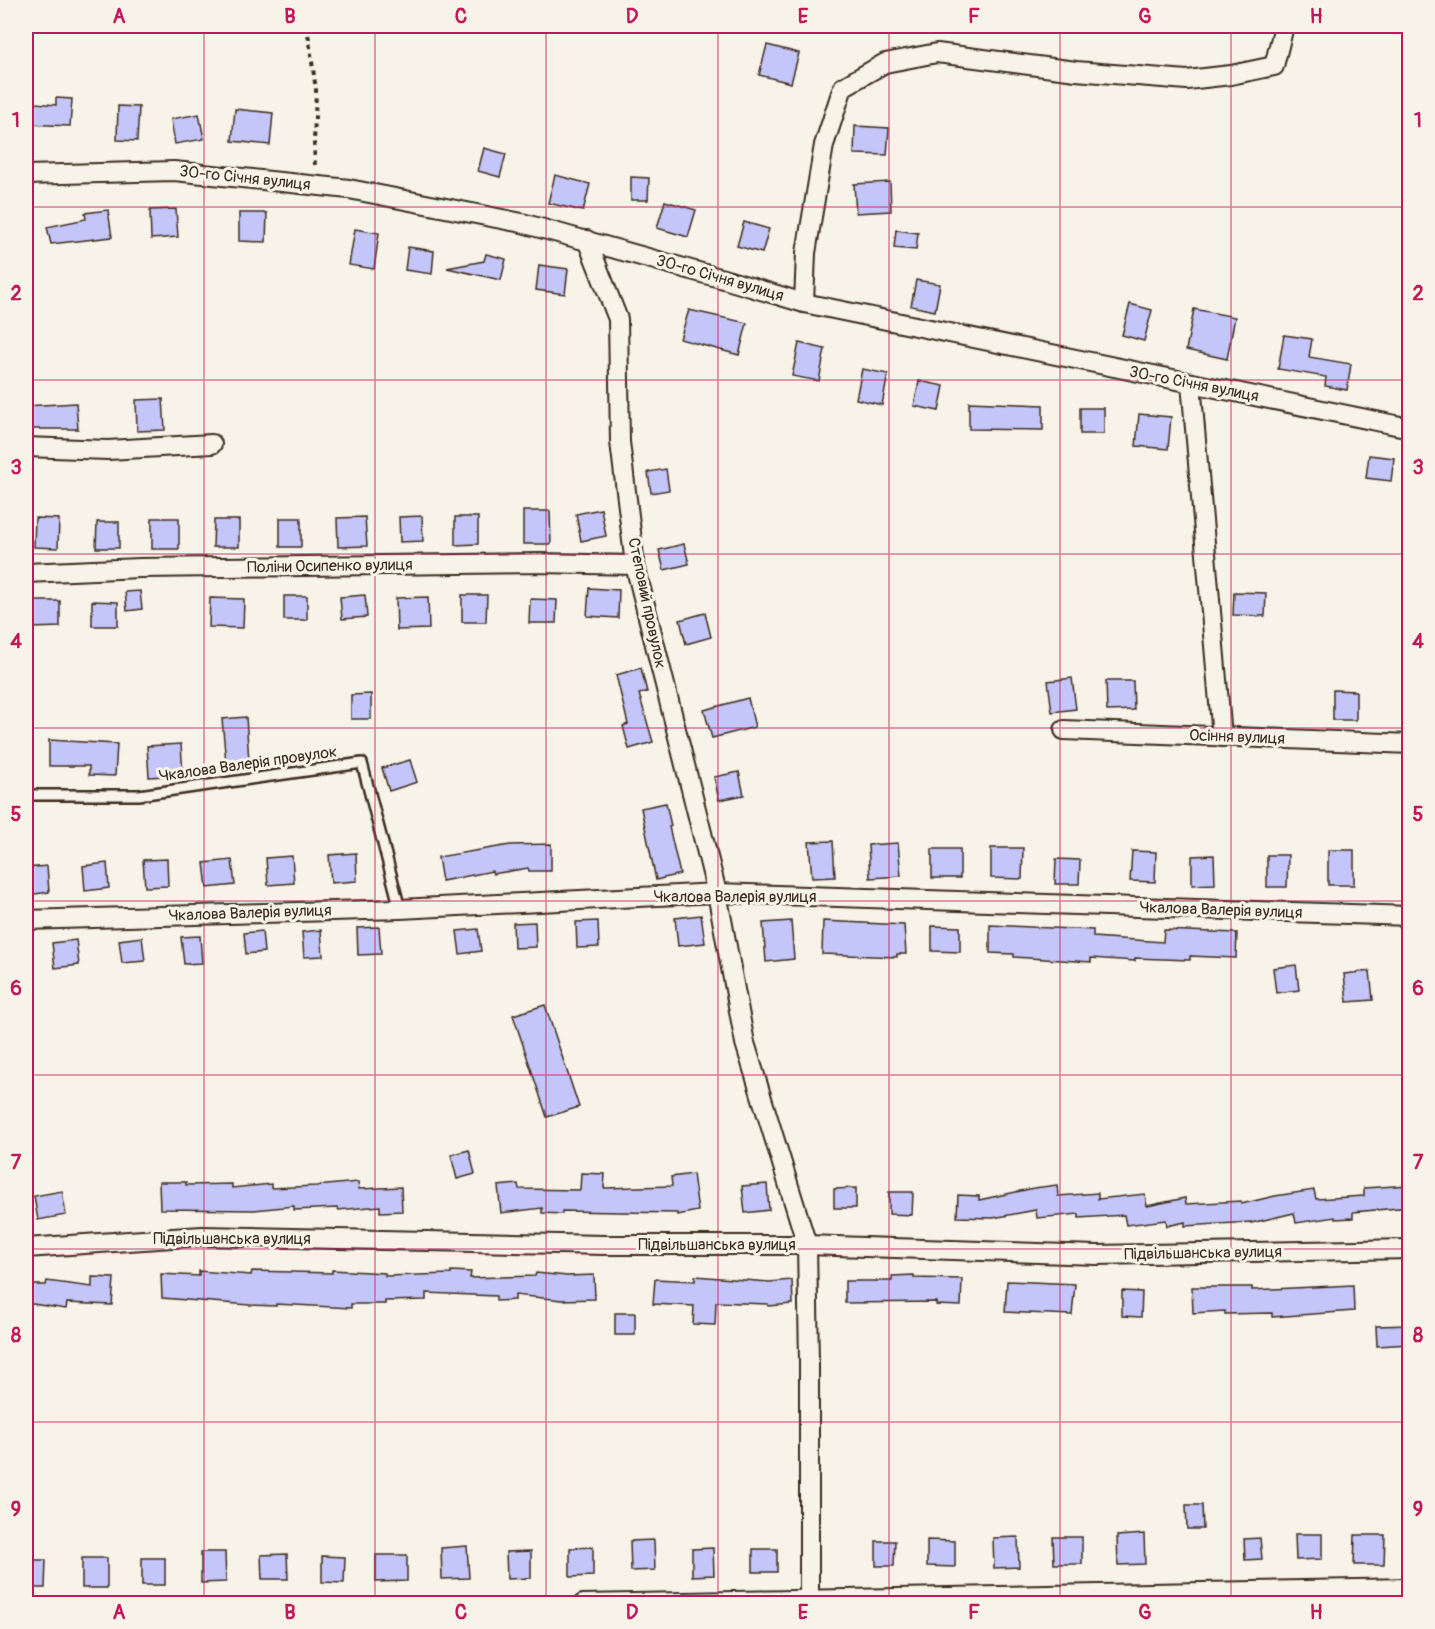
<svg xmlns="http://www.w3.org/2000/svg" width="1435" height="1629" font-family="Pangolin,sans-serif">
  <rect width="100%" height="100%" fill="#f7f3e8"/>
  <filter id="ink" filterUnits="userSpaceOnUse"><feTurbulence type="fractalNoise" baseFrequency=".0167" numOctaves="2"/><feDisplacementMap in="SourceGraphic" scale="12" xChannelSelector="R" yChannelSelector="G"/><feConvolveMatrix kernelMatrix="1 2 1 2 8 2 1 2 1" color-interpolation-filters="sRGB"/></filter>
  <g filter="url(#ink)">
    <g fill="#c4c5f8" stroke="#3b2a1e" stroke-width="1.5">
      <path d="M 767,45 L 799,53 L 791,83 L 759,75 Z"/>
      <path d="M 56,98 L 72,99 L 70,126 L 26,124 L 26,102 L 56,105 Z"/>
      <path d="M 118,106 L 139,107 L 137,141 L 117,140 Z"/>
      <path d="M 235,109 L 273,113 L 270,145 L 232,141 Z"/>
      <path d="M 199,114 L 204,139 L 175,144 L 171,119 Z"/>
      <path d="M 855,126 L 889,128 L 887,155 L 854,154 Z"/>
      <path d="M 484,148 L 506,154 L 500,177 L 478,171 Z"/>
      <path d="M 555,175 L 590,184 L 583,211 L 548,203 Z"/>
      <path d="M 631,177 L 649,178 L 648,200 L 631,200 Z"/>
      <path d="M 890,182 L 891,211 L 856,213 L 854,184 Z"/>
      <path d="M 665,201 L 696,210 L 688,237 L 657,228 Z"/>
      <path d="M 176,209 L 178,237 L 151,239 L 150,210 Z"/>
      <path d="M 108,210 L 112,237 L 51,244 L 47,227 L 86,219 L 85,213 Z"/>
      <path d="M 239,213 L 267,213 L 266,242 L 239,241 Z"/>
      <path d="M 744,222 L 769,229 L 762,253 L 737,246 Z"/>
      <path d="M 355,229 L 379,233 L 374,269 L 349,265 Z"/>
      <path d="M 896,230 L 918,233 L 916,250 L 894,248 Z"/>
      <path d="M 408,247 L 434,251 L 432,274 L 405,270 Z"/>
      <path d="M 486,254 L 506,259 L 501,280 L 447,268 L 484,261 Z"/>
      <path d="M 539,265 L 568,269 L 565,294 L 536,290 Z"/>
      <path d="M 916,280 L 940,284 L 935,311 L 911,306 Z"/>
      <path d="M 1130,304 L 1152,310 L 1144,341 L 1122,335 Z"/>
      <path d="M 1194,309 L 1235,317 L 1227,359 L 1186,350 Z"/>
      <path d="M 689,310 L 747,323 L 739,355 L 680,339 Z"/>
      <path d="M 1284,335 L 1312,339 L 1309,357 L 1351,364 L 1347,390 L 1325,386 L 1326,377 L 1278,369 Z"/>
      <path d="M 799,343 L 825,349 L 819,381 L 792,376 Z"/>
      <path d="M 862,369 L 888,374 L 882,405 L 856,399 Z"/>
      <path d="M 919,381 L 944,386 L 939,411 L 914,406 Z"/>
      <path d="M 163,399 L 165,430 L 137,431 L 136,400 Z"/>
      <path d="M 969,402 L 1043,405 L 1043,430 L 969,429 Z"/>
      <path d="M 76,403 L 78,429 L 26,429 L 26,406 Z"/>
      <rect x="1080" y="408" width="24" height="26"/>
      <path d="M 1139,414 L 1171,417 L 1168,449 L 1136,446 Z"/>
      <path d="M 1369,455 L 1394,458 L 1391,481 L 1366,478 Z"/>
      <path d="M 666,469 L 669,490 L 651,493 L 648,472 Z"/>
      <path d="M 601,509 L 606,536 L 581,541 L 576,514 Z"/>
      <path d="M 523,511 L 550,511 L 551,544 L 523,544 Z"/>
      <path d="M 422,516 L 423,541 L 400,542 L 399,517 Z"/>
      <path d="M 365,517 L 367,546 L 338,547 L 337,518 Z"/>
      <path d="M 455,517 L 478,517 L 478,544 L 455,545 Z"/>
      <path d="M 35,518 L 59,519 L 58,548 L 34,547 Z"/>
      <rect x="152" y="518" width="27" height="31"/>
      <rect x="280" y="518" width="21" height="29"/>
      <path d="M 214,520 L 239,520 L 239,547 L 213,547 Z"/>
      <path d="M 97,522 L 119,522 L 119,548 L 96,548 Z"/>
      <path d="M 684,544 L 689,564 L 664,570 L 659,550 Z"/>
      <path d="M 589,588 L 619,590 L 618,618 L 587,616 Z"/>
      <path d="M 140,591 L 142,609 L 127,611 L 125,592 Z"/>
      <path d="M 1234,592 L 1266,593 L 1265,616 L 1233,615 Z"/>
      <path d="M 365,595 L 367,617 L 342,619 L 340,597 Z"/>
      <path d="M 462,595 L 487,595 L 486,622 L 462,622 Z"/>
      <rect x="284" y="596" width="23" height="24"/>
      <path d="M 428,597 L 429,629 L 397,630 L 396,598 Z"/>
      <path d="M 210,598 L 244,599 L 243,628 L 209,627 Z"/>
      <path d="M 530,599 L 557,600 L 556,623 L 529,623 Z"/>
      <path d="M 32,601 L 60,601 L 60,627 L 32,628 Z"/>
      <path d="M 92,601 L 118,602 L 118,626 L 92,626 Z"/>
      <path d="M 705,613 L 711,637 L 686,644 L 680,620 Z"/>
      <path d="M 641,668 L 647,692 L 639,694 L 653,742 L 629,749 L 623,726 L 628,724 L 616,675 Z"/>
      <path d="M 1072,678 L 1076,709 L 1052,712 L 1048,681 Z"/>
      <path d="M 1106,681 L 1133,681 L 1134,710 L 1107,711 Z"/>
      <path d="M 1333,690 L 1356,691 L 1356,720 L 1333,720 Z"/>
      <path d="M 371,694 L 371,719 L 351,719 L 351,695 Z"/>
      <path d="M 748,698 L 755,727 L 712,738 L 704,710 Z"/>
      <path d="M 246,717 L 249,761 L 226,763 L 222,719 Z"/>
      <path d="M 49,740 L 117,744 L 115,776 L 89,775 L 89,766 L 49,766 Z"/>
      <path d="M 181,744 L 183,775 L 149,777 L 147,746 Z"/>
      <path d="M 410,760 L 417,782 L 389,791 L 382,768 Z"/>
      <path d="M 739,772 L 744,795 L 719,800 L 714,777 Z"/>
      <path d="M 666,803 L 671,826 L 669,827 L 680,874 L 656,880 L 641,808 Z"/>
      <path d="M 833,841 L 835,877 L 812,878 L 809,842 Z"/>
      <path d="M 898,843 L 901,876 L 870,878 L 868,845 Z"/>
      <path d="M 551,844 L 551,871 L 529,871 L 528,868 L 493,874 L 492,871 L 442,881 L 438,857 L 510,845 Z"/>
      <path d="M 991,848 L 1023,848 L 1022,879 L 991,878 Z"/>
      <rect x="932" y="849" width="28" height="29"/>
      <rect x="1328" y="850" width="26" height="35"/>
      <path d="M 1132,851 L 1156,852 L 1155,882 L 1130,881 Z"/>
      <path d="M 356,853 L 357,881 L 331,883 L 329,855 Z"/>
      <path d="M 1214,855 L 1215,884 L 1192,885 L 1192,856 Z"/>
      <path d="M 1267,855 L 1288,855 L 1287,887 L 1267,887 Z"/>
      <path d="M 292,856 L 294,883 L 268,885 L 266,858 Z"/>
      <path d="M 167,859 L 168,886 L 145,887 L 143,860 Z"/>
      <path d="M 1056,859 L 1080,860 L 1079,884 L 1055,884 Z"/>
      <path d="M 232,860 L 235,885 L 207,888 L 204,863 Z"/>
      <path d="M 107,863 L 109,888 L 85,891 L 83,866 Z"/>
      <path d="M 47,866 L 49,892 L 27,895 L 26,868 Z"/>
      <path d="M 701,915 L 705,943 L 678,946 L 675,918 Z"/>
      <path d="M 598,921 L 599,947 L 577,948 L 576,922 Z"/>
      <path d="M 791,921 L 794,959 L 766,962 L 763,923 Z"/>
      <path d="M 823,921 L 904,925 L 906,954 L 897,954 L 897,957 L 822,954 Z"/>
      <path d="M 535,922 L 536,947 L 514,948 L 513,923 Z"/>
      <path d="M 990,925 L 1093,930 L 1093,937 L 1163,942 L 1164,930 L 1237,933 L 1236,958 L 1190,956 L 1190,960 L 1135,958 L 1135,961 L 1091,958 L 1091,962 L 1014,957 L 1014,954 L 990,953 Z"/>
      <path d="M 932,926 L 960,927 L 960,952 L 932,951 Z"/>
      <path d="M 379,927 L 381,954 L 358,955 L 357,928 Z"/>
      <path d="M 478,929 L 481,951 L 460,954 L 457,931 Z"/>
      <path d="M 321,930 L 323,956 L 304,957 L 302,932 Z"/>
      <path d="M 262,931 L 264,952 L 246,954 L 244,933 Z"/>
      <path d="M 200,936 L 202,963 L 184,964 L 181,937 Z"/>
      <path d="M 142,937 L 145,961 L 122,963 L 119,940 Z"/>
      <path d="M 76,940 L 79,965 L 55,968 L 52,943 Z"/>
      <path d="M 1296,965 L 1299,990 L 1276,993 L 1273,968 Z"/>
      <path d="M 1370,971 L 1373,1000 L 1347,1002 L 1344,974 Z"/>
      <path d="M 545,1005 L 579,1107 L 547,1117 L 513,1015 Z"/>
      <path d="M 469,1150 L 475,1174 L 457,1179 L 451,1155 Z"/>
      <path d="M 581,1173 L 605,1174 L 604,1188 L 672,1186 L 671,1177 L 693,1174 L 698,1211 L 677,1215 L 677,1213 L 562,1211 L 562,1214 L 542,1213 L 542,1208 L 501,1213 L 498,1186 L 518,1184 L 519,1189 L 580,1190 Z"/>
      <path d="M 159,1182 L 186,1182 L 186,1185 L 232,1184 L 232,1188 L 271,1184 L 271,1188 L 316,1186 L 358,1182 L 359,1189 L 401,1187 L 402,1211 L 380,1212 L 380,1206 L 338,1210 L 337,1208 L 294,1210 L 294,1206 L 254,1210 L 160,1209 Z"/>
      <path d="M 767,1184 L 769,1210 L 745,1213 L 742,1186 Z"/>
      <path d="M 1057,1185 L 1058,1196 L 1098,1193 L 1098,1199 L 1145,1194 L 1147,1206 L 1185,1198 L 1186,1204 L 1241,1201 L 1241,1204 L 1275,1196 L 1314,1190 L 1316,1199 L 1364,1196 L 1364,1188 L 1410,1185 L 1410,1207 L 1353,1212 L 1353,1218 L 1335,1219 L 1335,1217 L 1296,1223 L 1294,1213 L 1251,1223 L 1251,1222 L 1185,1226 L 1185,1222 L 1167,1226 L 1166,1220 L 1126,1225 L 1124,1215 L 1079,1218 L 1079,1214 L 1037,1218 L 1036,1210 L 993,1218 L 957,1217 L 958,1195 L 979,1196 L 979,1200 L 1034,1188 Z"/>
      <path d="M 856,1188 L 856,1208 L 834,1208 L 834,1189 Z"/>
      <path d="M 62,1191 L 66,1215 L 38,1220 L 34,1196 Z"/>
      <path d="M 889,1192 L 913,1192 L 912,1215 L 889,1214 Z"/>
      <path d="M 332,1270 L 385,1273 L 385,1276 L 451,1274 L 451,1271 L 471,1272 L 470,1278 L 535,1276 L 536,1273 L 567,1276 L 594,1275 L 595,1299 L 562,1300 L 515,1295 L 515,1300 L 496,1301 L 496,1296 L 426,1293 L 426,1300 L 385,1301 L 385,1304 L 351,1304 L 351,1308 L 276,1304 L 276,1306 L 250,1305 L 162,1298 L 161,1274 L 199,1276 L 199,1271 L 251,1275 L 252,1271 L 332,1273 Z"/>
      <path d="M 914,1275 L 914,1278 L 962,1279 L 961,1306 L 936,1305 L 936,1302 L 845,1303 L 845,1281 L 892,1281 L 892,1276 Z"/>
      <path d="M 695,1276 L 769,1282 L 792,1280 L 793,1304 L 768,1306 L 768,1304 L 716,1302 L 715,1325 L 693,1324 L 694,1306 L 653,1304 L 655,1279 L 695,1281 Z"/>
      <path d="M 92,1277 L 114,1278 L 112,1305 L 67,1303 L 66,1309 L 26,1303 L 26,1285 L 46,1285 L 47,1281 L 92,1287 Z"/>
      <path d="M 1007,1281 L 1075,1284 L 1072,1315 L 1005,1312 Z"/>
      <path d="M 1353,1285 L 1354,1311 L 1272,1317 L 1272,1313 L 1225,1314 L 1225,1311 L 1193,1313 L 1192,1287 L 1252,1287 L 1252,1290 Z"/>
      <path d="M 1122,1291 L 1142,1292 L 1141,1317 L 1122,1316 Z"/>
      <rect x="615" y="1313" width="20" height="22"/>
      <path d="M 1410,1325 L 1410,1344 L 1377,1346 L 1376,1326 Z"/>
      <path d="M 1186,1505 L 1202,1505 L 1203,1529 L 1187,1529 Z"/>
      <path d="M 1144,1534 L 1145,1564 L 1118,1565 L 1117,1536 Z"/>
      <path d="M 1295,1534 L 1322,1534 L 1322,1559 L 1296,1560 Z"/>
      <path d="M 1355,1535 L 1385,1535 L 1384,1565 L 1354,1565 Z"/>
      <path d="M 1018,1537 L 1019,1567 L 994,1568 L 993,1538 Z"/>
      <path d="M 1053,1537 L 1082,1537 L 1082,1564 L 1054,1564 Z"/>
      <path d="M 1260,1538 L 1262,1559 L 1245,1560 L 1244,1539 Z"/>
      <path d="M 654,1540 L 655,1570 L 631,1571 L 630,1541 Z"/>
      <path d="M 927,1540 L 955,1541 L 955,1567 L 927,1566 Z"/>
      <path d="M 876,1541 L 895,1541 L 894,1566 L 876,1566 Z"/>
      <path d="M 467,1546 L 469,1578 L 442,1579 L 441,1548 Z"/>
      <path d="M 593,1547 L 593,1576 L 570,1577 L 570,1548 Z"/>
      <path d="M 713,1548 L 714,1575 L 692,1576 L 692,1549 Z"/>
      <rect x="753" y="1549" width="24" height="23"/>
      <path d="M 531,1551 L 531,1578 L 507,1579 L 506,1552 Z"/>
      <path d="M 201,1552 L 225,1552 L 226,1582 L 201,1583 Z"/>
      <path d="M 287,1554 L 288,1579 L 262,1579 L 261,1555 Z"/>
      <path d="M 376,1555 L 407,1555 L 407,1581 L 376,1582 Z"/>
      <path d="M 322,1556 L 345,1557 L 344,1583 L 322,1582 Z"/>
      <rect x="82" y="1558" width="25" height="30"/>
      <rect x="142" y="1558" width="23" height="27"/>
      <path d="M 26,1560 L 46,1560 L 45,1588 L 26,1588 Z"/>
    </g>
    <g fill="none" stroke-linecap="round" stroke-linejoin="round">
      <g stroke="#3b2a1e" stroke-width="14">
        <path id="service" d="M 26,795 L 139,795 L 362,763 L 400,909"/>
      </g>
      <g stroke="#3b2a1e" stroke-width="22">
        <g id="minor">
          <path d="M 26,175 L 174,171 L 349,189 L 522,223 L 727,280 L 804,303 L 1410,428"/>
          <path d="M 587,240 L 618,319 L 620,442 L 635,565 L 717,893 L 745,1043 L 807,1245 L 809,1362 L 809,1598"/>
          <path d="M 804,303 L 806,253 L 824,145 L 843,87 L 885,63 L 937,53 L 1076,71 L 1187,80 L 1231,75 L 1274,66 L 1284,26"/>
          <path d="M 1191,383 L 1222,737"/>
          <path d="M 26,447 L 108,450 L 212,444"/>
          <path d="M 26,573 L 140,568 L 541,563 L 635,565"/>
          <path d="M 1064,730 L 1410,744"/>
          <path d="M 26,920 L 400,909 L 717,893 L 1410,916"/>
          <path d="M 26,1248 L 202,1236 L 604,1245 L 807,1245 L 1096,1255 L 1410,1249"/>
          <path d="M 583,1604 L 1410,1588"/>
        </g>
      </g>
      <path stroke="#3b2a1e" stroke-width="4" stroke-dasharray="4.5 4.5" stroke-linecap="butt" d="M 307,26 L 316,90 L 314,142 L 315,168"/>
      <use href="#service" stroke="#f7f3e8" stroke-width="9"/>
      <use href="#minor" stroke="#f7f3e8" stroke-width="18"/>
    </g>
  </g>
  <path fill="none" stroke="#c2185b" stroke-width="1.5" stroke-opacity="0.55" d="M 204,26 L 204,1604M 375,26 L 375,1604M 546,26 L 546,1604M 718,26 L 718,1604M 889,26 L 889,1604M 1060,26 L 1060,1604M 1231,26 L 1231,1604M 26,207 L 1410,207M 26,380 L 1410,380M 26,554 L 1410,554M 26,728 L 1410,728M 26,901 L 1410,901M 26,1075 L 1410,1075M 26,1249 L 1410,1249M 26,1422 L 1410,1422"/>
  <g text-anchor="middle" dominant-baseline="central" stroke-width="6" stroke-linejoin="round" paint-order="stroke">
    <g font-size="16" fill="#3b2a1e" stroke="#f7f3e8">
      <text transform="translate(245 178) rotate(6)">30-го Січня вулиця</text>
      <text transform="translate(720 278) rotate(16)">30-го Січня вулиця</text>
      <text transform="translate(1194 384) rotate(11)">30-го Січня вулиця</text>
      <text transform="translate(330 566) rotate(-1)">Поліни Осипенко вулиця</text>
      <text transform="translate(647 603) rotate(78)">Степовий провулок</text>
      <text transform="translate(1237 737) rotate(2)">Осіння вулиця</text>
      <text transform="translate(248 764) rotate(-8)">Чкалова Валерія провулок</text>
      <text x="735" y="897">Чкалова Валерія вулиця</text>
      <text transform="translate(1221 910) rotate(2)">Чкалова Валерія вулиця</text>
      <text transform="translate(250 913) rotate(-2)">Чкалова Валерія вулиця</text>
      <text x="232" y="1239">Підвільшанська вулиця</text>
      <text x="717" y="1245">Підвільшанська вулиця</text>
      <text transform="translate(1203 1253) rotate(-1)">Підвільшанська вулиця</text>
    </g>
  </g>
  <rect width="1435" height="1629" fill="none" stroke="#f7f3e8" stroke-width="66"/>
  <rect x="33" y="33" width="1369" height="1563" fill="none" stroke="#c2185b" stroke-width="2"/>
  <g font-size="20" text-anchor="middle" font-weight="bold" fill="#c2185b">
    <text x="119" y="23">A</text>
    <text x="290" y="23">B</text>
    <text x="461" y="23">C</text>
    <text x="632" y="23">D</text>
    <text x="803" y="23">E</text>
    <text x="974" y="23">F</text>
    <text x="1145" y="23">G</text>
    <text x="1316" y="23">H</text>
    <text x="16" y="127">1</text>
    <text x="1418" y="127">1</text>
    <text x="16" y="300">2</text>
    <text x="1418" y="300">2</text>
    <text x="16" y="474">3</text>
    <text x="1418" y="474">3</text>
    <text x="16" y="648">4</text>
    <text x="1418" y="648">4</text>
    <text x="16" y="821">5</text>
    <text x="1418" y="821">5</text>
    <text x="16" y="995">6</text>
    <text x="1418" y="995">6</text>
    <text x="16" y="1169">7</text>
    <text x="1418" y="1169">7</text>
    <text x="16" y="1342">8</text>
    <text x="1418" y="1342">8</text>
    <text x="16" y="1516">9</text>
    <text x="1418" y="1516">9</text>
    <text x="119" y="1619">A</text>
    <text x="290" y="1619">B</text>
    <text x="461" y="1619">C</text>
    <text x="632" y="1619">D</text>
    <text x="803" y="1619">E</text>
    <text x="974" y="1619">F</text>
    <text x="1145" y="1619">G</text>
    <text x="1316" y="1619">H</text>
  </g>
</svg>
